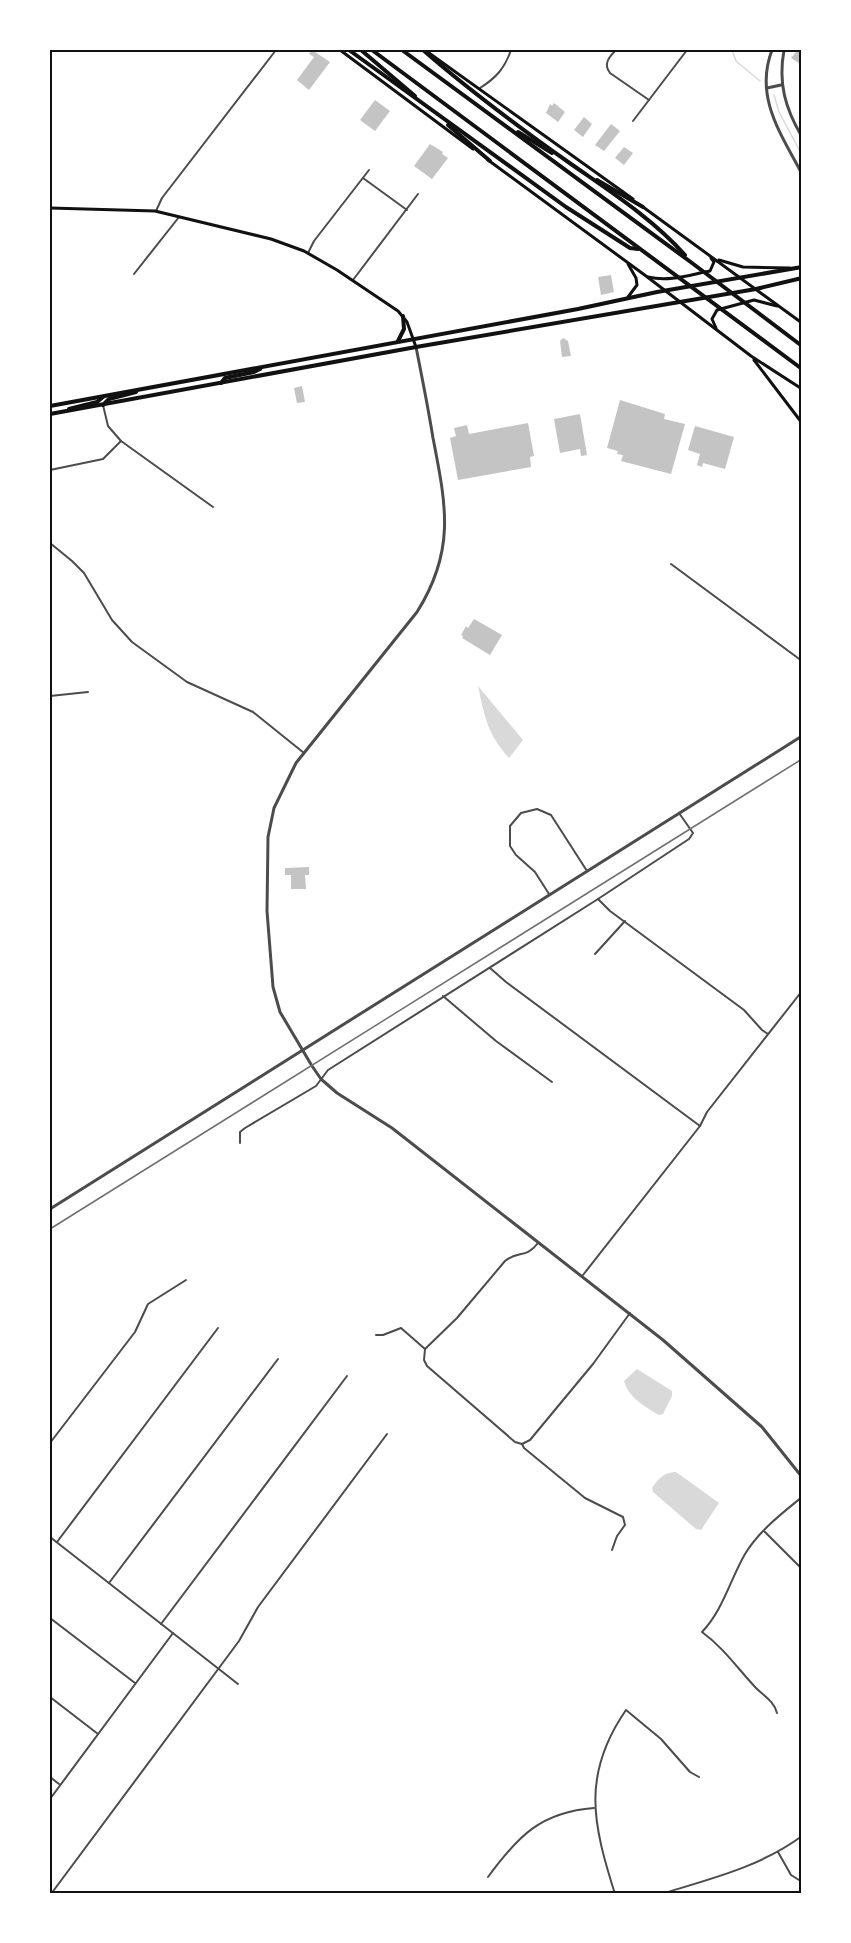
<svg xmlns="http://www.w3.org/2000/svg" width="851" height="1943" font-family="Inter,sans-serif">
  <rect width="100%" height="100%" fill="#fff"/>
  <g fill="#d9d9d9">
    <path d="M 478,686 L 523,740 L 509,758 C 487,733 485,718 478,686 Z"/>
    <path d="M 637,1369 L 672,1391 L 672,1396 L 663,1414 L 659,1415 C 645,1407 628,1397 624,1381 Z"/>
    <path d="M 676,1472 L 719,1503 L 701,1530 L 696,1529 L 653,1492 L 652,1488 C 659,1478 663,1473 676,1472 Z"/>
  </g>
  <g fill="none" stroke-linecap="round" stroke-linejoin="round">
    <g stroke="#d9d9d9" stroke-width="1.5">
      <path d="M 732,50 L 736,61 L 760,81"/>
      <path d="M 774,95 L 779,112 L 802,155"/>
    </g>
  </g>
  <g fill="#c4c4c4">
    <path d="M 312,50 L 330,62 L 309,90 L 297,80 L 314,57 L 309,54 Z"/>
    <path d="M 798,50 L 802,50 L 802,65 L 791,58 Z"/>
    <path d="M 375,100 L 390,111 L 375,131 L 360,120 Z"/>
    <path d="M 554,103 L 565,112 L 558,122 L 546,113 L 550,104 L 552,106 Z"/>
    <path d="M 584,117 L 592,124 L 583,137 L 574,130 Z"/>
    <path d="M 611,124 L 620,131 L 604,151 L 595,145 Z"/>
    <path d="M 430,144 L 443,152 L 442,154 L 448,158 L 432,179 L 414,166 Z"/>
    <path d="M 624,147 L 633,153 L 624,165 L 615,158 Z"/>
    <path d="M 611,275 L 614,292 L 601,295 L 598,277 Z"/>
    <path d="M 563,338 L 568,341 L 571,356 L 562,357 L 560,341 Z"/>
    <path d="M 302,386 L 305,402 L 297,403 L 294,388 Z"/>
    <path d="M 620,400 L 665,414 L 664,419 L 685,424 L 671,474 L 621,461 L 623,455 L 617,454 L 618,451 L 607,448 Z"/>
    <path d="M 580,414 L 587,455 L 581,456 L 580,449 L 560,453 L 554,419 Z"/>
    <path d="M 528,423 L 534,456 L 530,457 L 531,467 L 458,480 L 450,438 L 456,436 L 454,428 L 467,425 L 469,434 Z"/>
    <path d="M 695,426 L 734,437 L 725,469 L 703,463 L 702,467 L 697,465 L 700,454 L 688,450 Z"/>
    <path d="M 474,619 L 502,635 L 490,655 L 462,638 L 463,636 L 461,635 L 466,626 L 468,628 Z"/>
    <path d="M 309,867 L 309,875 L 305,875 L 306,889 L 291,889 L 291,875 L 285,875 L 285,868 Z"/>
  </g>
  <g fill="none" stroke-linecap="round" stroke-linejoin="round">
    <g stroke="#4c4c4c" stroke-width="2">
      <path d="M 616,50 C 609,57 603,64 610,73 L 649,100"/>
      <path d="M 480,88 C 496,78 505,68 511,50"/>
      <path d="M 633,121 L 687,50"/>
      <path d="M 363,178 L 407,210"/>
      <path d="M 156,211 L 162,198 L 276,50"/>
      <path d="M 308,253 L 314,241 L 369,170"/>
      <path d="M 134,274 L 179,217"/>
      <path d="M 353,280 L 418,194"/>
      <path d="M 103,405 L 108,426 L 121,441 L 213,507"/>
      <path d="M 50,470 L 103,459 L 121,441"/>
      <path d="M 50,543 L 72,561 L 84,573 L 112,620 L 132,642 L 187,682 L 253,712 L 304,753"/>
      <path d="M 671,564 L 802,661"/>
      <path d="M 50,696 L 88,692"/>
      <path d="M 549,894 L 535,872 L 516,855 L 510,846 L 510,826 L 521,813 L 537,809 L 551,815 L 587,871"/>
      <path d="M 598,899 L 610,911 L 744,1010 L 762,1030 L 768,1034"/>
      <path d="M 595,954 L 625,921"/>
      <path d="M 490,968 L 506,982 L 700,1126"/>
      <path d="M 443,996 L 496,1041 L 552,1082"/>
      <path d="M 240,1143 L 240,1132 L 245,1128 L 316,1086 L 328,1070 L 598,899 L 689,839 L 693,833 L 679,813"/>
      <path d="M 583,1275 L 700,1126 L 707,1112 L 802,991"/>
      <path d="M 376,1335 L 383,1335 L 401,1328 L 425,1349"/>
      <path d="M 425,1349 L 424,1360 L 427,1366 L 515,1442 L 522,1444 L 524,1448 L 585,1498 L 623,1517 L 625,1525 L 617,1536 L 612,1550"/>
      <path d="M 425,1349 L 457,1318 L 505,1261 C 518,1250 526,1259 538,1243"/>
      <path d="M 50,1443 L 135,1332 L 148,1304 L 186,1280"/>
      <path d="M 522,1444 L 530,1440 L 593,1364 L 630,1313"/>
      <path d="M 764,1531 L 802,1569"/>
      <path d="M 50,1537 L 238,1684"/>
      <path d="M 57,1542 L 218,1328"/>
      <path d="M 109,1583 L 278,1359"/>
      <path d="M 50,1618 L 135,1683"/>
      <path d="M 161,1624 L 347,1376"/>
      <path d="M 50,1697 L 98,1734"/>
      <path d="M 777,1713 C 774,1701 764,1696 756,1688 C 738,1669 724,1648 702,1632 C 723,1610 730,1580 745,1554 C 759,1531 781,1514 802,1497"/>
      <path d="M 50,1777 L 59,1784"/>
      <path d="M 50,1799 L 173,1633"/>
      <path d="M 778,1852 L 791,1875 L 799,1880"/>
      <path d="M 488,1877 C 518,1836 541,1812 594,1808"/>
      <path d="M 51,1894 L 239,1641 L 258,1607 L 387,1434"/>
      <path d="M 615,1894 C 593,1824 581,1775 626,1710 L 661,1739 L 690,1772 L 699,1777"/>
      <path d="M 661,1894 C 710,1879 760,1867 802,1836"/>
    </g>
    <g stroke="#4c4c4c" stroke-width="3">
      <path d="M 772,50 C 754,97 781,134 802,174"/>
      <path d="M 784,50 C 778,83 785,108 802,137"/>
      <path d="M 767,88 L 781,85"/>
      <path d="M 416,347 C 422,377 428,407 433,438 C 446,505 456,550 417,612 L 296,763 L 274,808 L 268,837 L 267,911 L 273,987 L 280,1012 L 312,1066 L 321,1079 L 337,1093 L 392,1128 L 663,1340 L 762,1427 L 802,1477"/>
      <path d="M 50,1209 L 802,736"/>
    </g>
    <g stroke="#111" stroke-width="3">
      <path d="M 340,50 L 473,149"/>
      <path d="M 429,53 L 633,199"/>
      <path d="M 488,160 L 646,276 L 751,356 L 802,389"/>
      <path d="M 643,207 L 802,323"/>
      <path d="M 50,208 L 155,211 L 271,239 L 304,251 L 337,270 L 398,311 L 407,322 L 416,347"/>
      <path d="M 719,260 L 743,267 L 790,268"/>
      <path d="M 628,264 L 636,278 L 637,285 L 628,297"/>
      <path d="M 648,277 C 669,282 689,275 710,271 L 714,262 L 711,258"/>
      <path d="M 716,328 L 712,319 L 717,310 L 754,300 L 777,306"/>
      <path d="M 754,360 L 802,423"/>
    </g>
    <g stroke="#111" stroke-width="4">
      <path d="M 398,341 L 404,329 L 403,316"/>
      <path d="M 221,383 L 225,378 L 254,372 L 260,369"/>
      <path d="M 103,405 L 109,399 L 136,392"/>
      <path d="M 50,406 L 578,309 L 657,292 L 802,267"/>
      <path d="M 69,409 L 97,402 L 103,397"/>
      <path d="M 50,414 L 416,347 L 756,289 L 802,278"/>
    </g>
    <g stroke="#111" stroke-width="4">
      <path d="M 349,50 L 566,207 L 630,248 L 638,249"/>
      <path d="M 361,50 L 415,96"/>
      <path d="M 372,50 L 802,369"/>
      <path d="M 402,50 L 692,263 L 802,346"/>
      <path d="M 423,50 C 470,91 520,128 571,164 C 611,192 653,219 685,255"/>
      <path d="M 448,125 L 490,161"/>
      <path d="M 518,132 L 552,153"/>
      <path d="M 597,180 L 643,207"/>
    </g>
    <path stroke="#707070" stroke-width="1.5" d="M 50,1229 L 802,759"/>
  </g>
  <rect width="851" height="1943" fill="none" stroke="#ffffff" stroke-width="102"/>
  <rect x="51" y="51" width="749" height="1841" fill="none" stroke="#111" stroke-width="2"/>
</svg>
